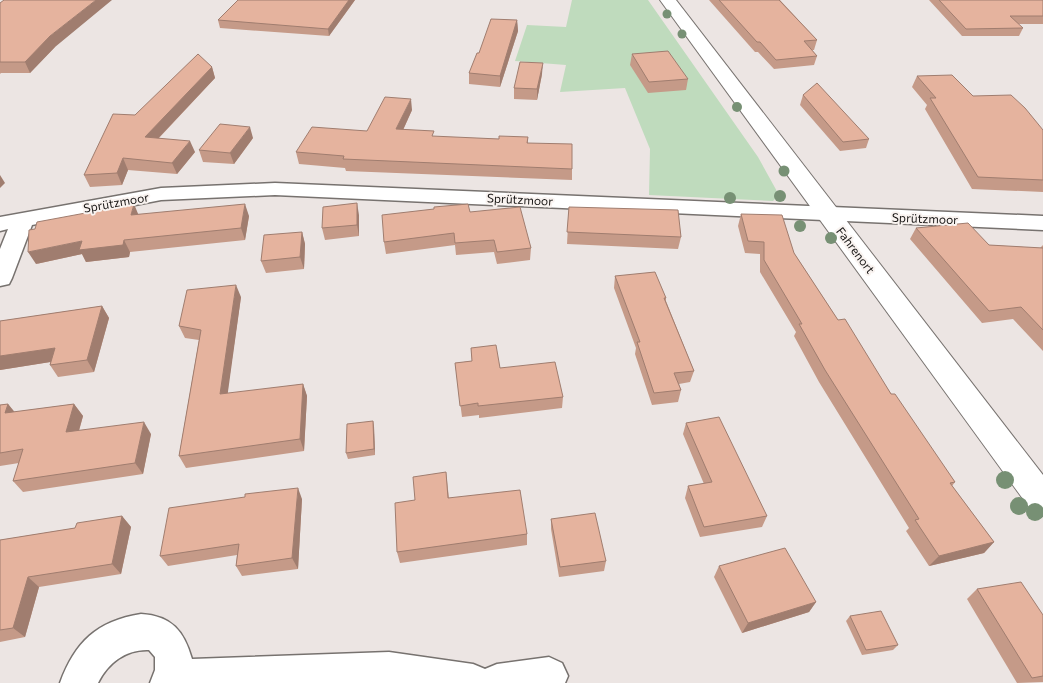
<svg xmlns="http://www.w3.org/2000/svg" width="1043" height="683" font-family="Commissioner,sans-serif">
  <rect width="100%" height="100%" fill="#ece5e3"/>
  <path fill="#bfdbbd" d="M 572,0 L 648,0 L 758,157 L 779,195 L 773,201 L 649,195 L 650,149 L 625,88 L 560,92 L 566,65 L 515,61 L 527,25 L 566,27 Z"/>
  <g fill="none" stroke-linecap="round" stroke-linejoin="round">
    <g stroke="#77726f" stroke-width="3">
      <g id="street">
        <path d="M 275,183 L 1043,216 L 1043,230 L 275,195 L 161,200 L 32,225 L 12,278 L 9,284 L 0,286 L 0,249 L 8,229 L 0,231 L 0,217 L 161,188 Z"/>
        <path d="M 141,614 C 172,616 184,631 192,659 L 389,652 L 473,664 L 485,669 L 497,664 L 549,657 L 562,663 L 568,676 L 565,683 L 150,683 L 155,670 L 155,657 L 149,650 C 126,649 108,663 98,683 L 60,683 C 75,642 97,621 141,614 Z"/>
      </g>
    </g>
    <g stroke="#77726f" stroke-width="2">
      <path id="secondary" d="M 660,0 L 676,0 L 1043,475 L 1043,515 L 1031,510 Z"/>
    </g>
    <use href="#street" fill="#fff" fill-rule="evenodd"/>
    <use href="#secondary" fill="#fff" fill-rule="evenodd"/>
  </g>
  <g fill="#779074">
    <circle cx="667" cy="14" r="4.5"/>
    <circle cx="682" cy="34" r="4.5"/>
    <circle cx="737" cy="107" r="5"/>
    <circle cx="784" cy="171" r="5.5"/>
    <circle cx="780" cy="196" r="6"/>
    <circle cx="730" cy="198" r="6"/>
    <circle cx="800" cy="226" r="6"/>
    <circle cx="831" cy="238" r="6"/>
    <circle cx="1005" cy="480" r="9"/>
    <circle cx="1019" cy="506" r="9"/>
    <circle cx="1035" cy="512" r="9"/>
  </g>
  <g fill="#c59a88">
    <path d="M 238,0 L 355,0 L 329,36 L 220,28 L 218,20 Z"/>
    <path d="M 709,0 L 821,0 L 780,0 L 817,40 L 814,50 L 812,50 L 817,56 L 814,65 L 774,69 L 758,52 L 755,52 Z"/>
    <path d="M 929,0 L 1043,0 L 1043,24 L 1018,24 L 1023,28 L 1019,36 L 962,36 Z"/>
    <path d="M 0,3 L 55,47 L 30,73 L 1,73 L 0,74 Z"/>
    <path d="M 517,20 L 518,31 L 500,87 L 469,84 L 469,73 L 479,53 Z"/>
    <path d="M 632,54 L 688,79 L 686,90 L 648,93 L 630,65 Z"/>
    <path d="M 212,67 L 215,78 L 159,138 L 195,152 L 177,174 L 128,170 L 122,185 L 90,187 L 84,175 L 135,115 Z"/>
    <path d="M 542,74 L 537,100 L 514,99 L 514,88 Z"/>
    <path d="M 917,76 L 973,96 L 1043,130 L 1043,192 L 972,189 L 925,109 L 927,105 L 912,87 Z"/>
    <path d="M 803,95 L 869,139 L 866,148 L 840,151 L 800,105 Z"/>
    <path d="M 412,110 L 403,130 L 434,137 L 499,139 L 528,137 L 528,143 L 572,169 L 572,180 L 346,171 L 345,168 L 299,164 L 296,152 L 367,131 Z"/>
    <path d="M 253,138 L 234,164 L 203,162 L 199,150 Z"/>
    <path d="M 569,207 L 681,237 L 678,249 L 567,244 Z"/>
    <path d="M 470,212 L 531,248 L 530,260 L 497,264 L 494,252 L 456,255 L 455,245 L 386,254 L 384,242 Z"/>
    <path d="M 138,214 L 249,216 L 245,240 L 130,252 L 129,257 L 86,262 L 82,254 L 36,264 Z"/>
    <path d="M 741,214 L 794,253 L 838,320 L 955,482 L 952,486 L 994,542 L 984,553 L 929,566 L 906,531 L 909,528 L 819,382 L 794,336 L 796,332 L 760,272 L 760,254 L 745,253 L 738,226 Z"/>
    <path d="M 359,215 L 359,236 L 325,240 L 322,228 Z"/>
    <path d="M 916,228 L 989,245 L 1040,248 L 1043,245 L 1043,351 L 1013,319 L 982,323 L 910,239 Z"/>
    <path d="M 302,232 L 305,244 L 304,269 L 266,273 L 261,261 Z"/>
    <path d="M 615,276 L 666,298 L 666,301 L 694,371 L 690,382 L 679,384 L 681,390 L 678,402 L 652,405 L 635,354 L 636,348 L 614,288 Z"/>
    <path d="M 241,297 L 227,394 L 303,384 L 307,396 L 304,451 L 186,468 L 179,456 L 199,340 L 185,338 L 179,326 Z"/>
    <path d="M 102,306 L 109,318 L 94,372 L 58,377 L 50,365 L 50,362 L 0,370 L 0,321 Z"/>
    <path d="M 471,348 L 500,368 L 563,397 L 562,408 L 479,418 L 479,415 L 462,417 L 455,363 L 472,361 Z"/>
    <path d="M 8,404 L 14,412 L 74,404 L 83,416 L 79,431 L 151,434 L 143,474 L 23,492 L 13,481 L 19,463 L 0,466 L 0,405 Z"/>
    <path d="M 373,421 L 374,427 L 375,455 L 348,459 L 346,453 Z"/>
    <path d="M 686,423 L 767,516 L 762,527 L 700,537 L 685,498 L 688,486 L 704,484 L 683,434 Z"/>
    <path d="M 446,472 L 449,498 L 527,534 L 527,545 L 400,563 L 397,552 L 415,500 Z"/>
    <path d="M 302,499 L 298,569 L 242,576 L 236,566 L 237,555 L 168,566 L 160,556 Z"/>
    <path d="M 122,516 L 131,527 L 121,574 L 39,587 L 25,637 L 0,642 L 0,540 L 75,528 Z"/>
    <path d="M 551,519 L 606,561 L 604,571 L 559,577 L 551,529 Z"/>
    <path d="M 719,566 L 816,602 L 809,612 L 742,633 L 714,577 Z"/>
    <path d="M 977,589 L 1043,615 L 1043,682 L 1017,683 L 967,599 Z"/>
    <path d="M 850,616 L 898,645 L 893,650 L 862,655 L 846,621 Z"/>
  </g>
  <g fill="#a07d6f">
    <path d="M 96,0 L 112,0 L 55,47 L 30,73 L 25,62 L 50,36 Z"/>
    <path d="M 349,0 L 355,0 L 329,36 L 328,29 Z"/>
    <path d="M 517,20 L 518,31 L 500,87 L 500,76 Z"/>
    <path d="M 543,63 L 542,74 L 537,100 L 537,89 Z"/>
    <path d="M 212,67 L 215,78 L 149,148 L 145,137 Z"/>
    <path d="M 411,99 L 412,110 L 398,141 L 396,129 Z"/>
    <path d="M 250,127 L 253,138 L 234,164 L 230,153 Z"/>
    <path d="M 190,141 L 195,152 L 177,174 L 172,163 Z"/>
    <path d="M 123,158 L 128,170 L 122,185 L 117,173 Z"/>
    <path d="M 0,175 L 5,183 L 0,188 Z"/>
    <path d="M 357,203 L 359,215 L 359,236 L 357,225 Z"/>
    <path d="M 134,204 L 139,216 L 131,215 Z"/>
    <path d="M 245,204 L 249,216 L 245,240 L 241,228 Z"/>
    <path d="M 302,232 L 305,244 L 304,269 L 300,257 Z"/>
    <path d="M 124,240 L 130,252 L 129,257 L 86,262 L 82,254 L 36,264 L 28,252 L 82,241 Z"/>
    <path d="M 236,285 L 241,297 L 226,406 L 220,394 Z"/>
    <path d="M 102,306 L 109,318 L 94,372 L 87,360 Z"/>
    <path d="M 55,348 L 63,360 L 0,370 L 0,356 Z"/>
    <path d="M 303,384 L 307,396 L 304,451 L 300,439 Z"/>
    <path d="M 8,404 L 18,416 L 5,413 Z"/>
    <path d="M 74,404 L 83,416 L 75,444 L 66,432 Z"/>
    <path d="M 373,421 L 374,427 L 375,455 L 374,449 Z"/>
    <path d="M 144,422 L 151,434 L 143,474 L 135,463 Z"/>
    <path d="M 298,488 L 302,499 L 298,569 L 292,558 Z"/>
    <path d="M 122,516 L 131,527 L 121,574 L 112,564 Z"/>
    <path d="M 994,542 L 984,553 L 929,566 L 939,556 Z"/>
    <path d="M 28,577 L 39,587 L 25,637 L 13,628 Z"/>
    <path d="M 816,602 L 809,612 L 742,633 L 748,623 Z"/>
  </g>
  <g fill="#e5b39e" stroke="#a07d6f">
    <path d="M 4,0 L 96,0 L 50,36 L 25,62 L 0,62 L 0,3 Z"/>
    <path d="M 238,0 L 349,0 L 328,29 L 218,20 Z"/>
    <path d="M 719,0 L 779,0 L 817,40 L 804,41 L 817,56 L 776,60 L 760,42 L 757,42 Z"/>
    <path d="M 939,0 L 1043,0 L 1043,16 L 1010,16 L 1023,28 L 966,29 Z"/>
    <path d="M 491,19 L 517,20 L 500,76 L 469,73 L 477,53 L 479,53 Z"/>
    <path d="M 668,51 L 688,79 L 649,82 L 632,54 Z"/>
    <path d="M 198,54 L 212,67 L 145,137 L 190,141 L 172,163 L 123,158 L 117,173 L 84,175 L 113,114 L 135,115 Z"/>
    <path d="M 520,62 L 543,63 L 537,89 L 514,88 Z"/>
    <path d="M 952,75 L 973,96 L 1011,95 L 1025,108 L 1043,130 L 1043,180 L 978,177 L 930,98 L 936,98 L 917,76 Z"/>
    <path d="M 817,83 L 869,139 L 843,142 L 803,95 Z"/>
    <path d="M 385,97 L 411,99 L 396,129 L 434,131 L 432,136 L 499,139 L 499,136 L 528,137 L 527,143 L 572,144 L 572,169 L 343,159 L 344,156 L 296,152 L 312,127 L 367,131 Z"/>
    <path d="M 220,124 L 250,127 L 230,153 L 199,150 Z"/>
    <path d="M 357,203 L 357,225 L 322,228 L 323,207 Z"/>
    <path d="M 134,204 L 131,215 L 245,204 L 241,228 L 124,240 L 123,245 L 79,250 L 82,241 L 28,252 L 29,230 L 35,229 L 37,222 Z"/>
    <path d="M 468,204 L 470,212 L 520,207 L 531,248 L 497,252 L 494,240 L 455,243 L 454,233 L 384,242 L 382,215 L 434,209 L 434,207 Z"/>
    <path d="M 569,207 L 678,210 L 681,237 L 567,232 Z"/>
    <path d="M 741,214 L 782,215 L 794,253 L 838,320 L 845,319 L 891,394 L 895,394 L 955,482 L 950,483 L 994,542 L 939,556 L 915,520 L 919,519 L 825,370 L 799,324 L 802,324 L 764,260 L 764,242 L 748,241 Z"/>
    <path d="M 968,223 L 989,245 L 1043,248 L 1043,330 L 1021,307 L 989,311 L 916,228 Z"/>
    <path d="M 302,232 L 300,257 L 261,261 L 264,235 Z"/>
    <path d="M 655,272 L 666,298 L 664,298 L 694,371 L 674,373 L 681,390 L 654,393 L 637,342 L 640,342 L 615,276 Z"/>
    <path d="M 236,285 L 220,394 L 303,384 L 300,439 L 179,456 L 201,330 L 179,326 L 187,290 Z"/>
    <path d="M 102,306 L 87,360 L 50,365 L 55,348 L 0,356 L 0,321 Z"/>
    <path d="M 496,345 L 500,368 L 555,362 L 563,397 L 478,406 L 478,403 L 460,406 L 455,363 L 472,361 L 471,348 Z"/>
    <path d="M 8,404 L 5,413 L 74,404 L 66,432 L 144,422 L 135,463 L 13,481 L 23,449 L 0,453 L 0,405 Z"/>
    <path d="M 719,417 L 767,516 L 704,527 L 688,486 L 712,482 L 686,423 Z"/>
    <path d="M 373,421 L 374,449 L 346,453 L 347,424 Z"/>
    <path d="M 446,472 L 448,498 L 520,490 L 527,534 L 397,552 L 395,503 L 415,500 L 413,477 Z"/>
    <path d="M 298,488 L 292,558 L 236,566 L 239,544 L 160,556 L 169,508 L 245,497 L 245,494 Z"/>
    <path d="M 595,513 L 606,561 L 560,567 L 551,519 Z"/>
    <path d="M 122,516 L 112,564 L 28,577 L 13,628 L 0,630 L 0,540 L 75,528 L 77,523 Z"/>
    <path d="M 785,548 L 816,602 L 748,623 L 719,566 Z"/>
    <path d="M 1021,582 L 1043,615 L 1043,676 L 1032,678 L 977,589 Z"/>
    <path d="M 881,611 L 898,645 L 866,650 L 850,616 Z"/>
  </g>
  <g text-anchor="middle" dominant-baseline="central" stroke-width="4" stroke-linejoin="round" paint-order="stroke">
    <g font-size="12" fill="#161413" stroke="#f9f3f0">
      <text transform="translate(520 199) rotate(3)">Sprützmoor</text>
      <text transform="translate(116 202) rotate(-10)">Sprützmoor</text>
      <text transform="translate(925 218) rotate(2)">Sprützmoor</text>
      <text transform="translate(856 250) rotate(53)">Fahrenort</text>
    </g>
  </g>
</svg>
